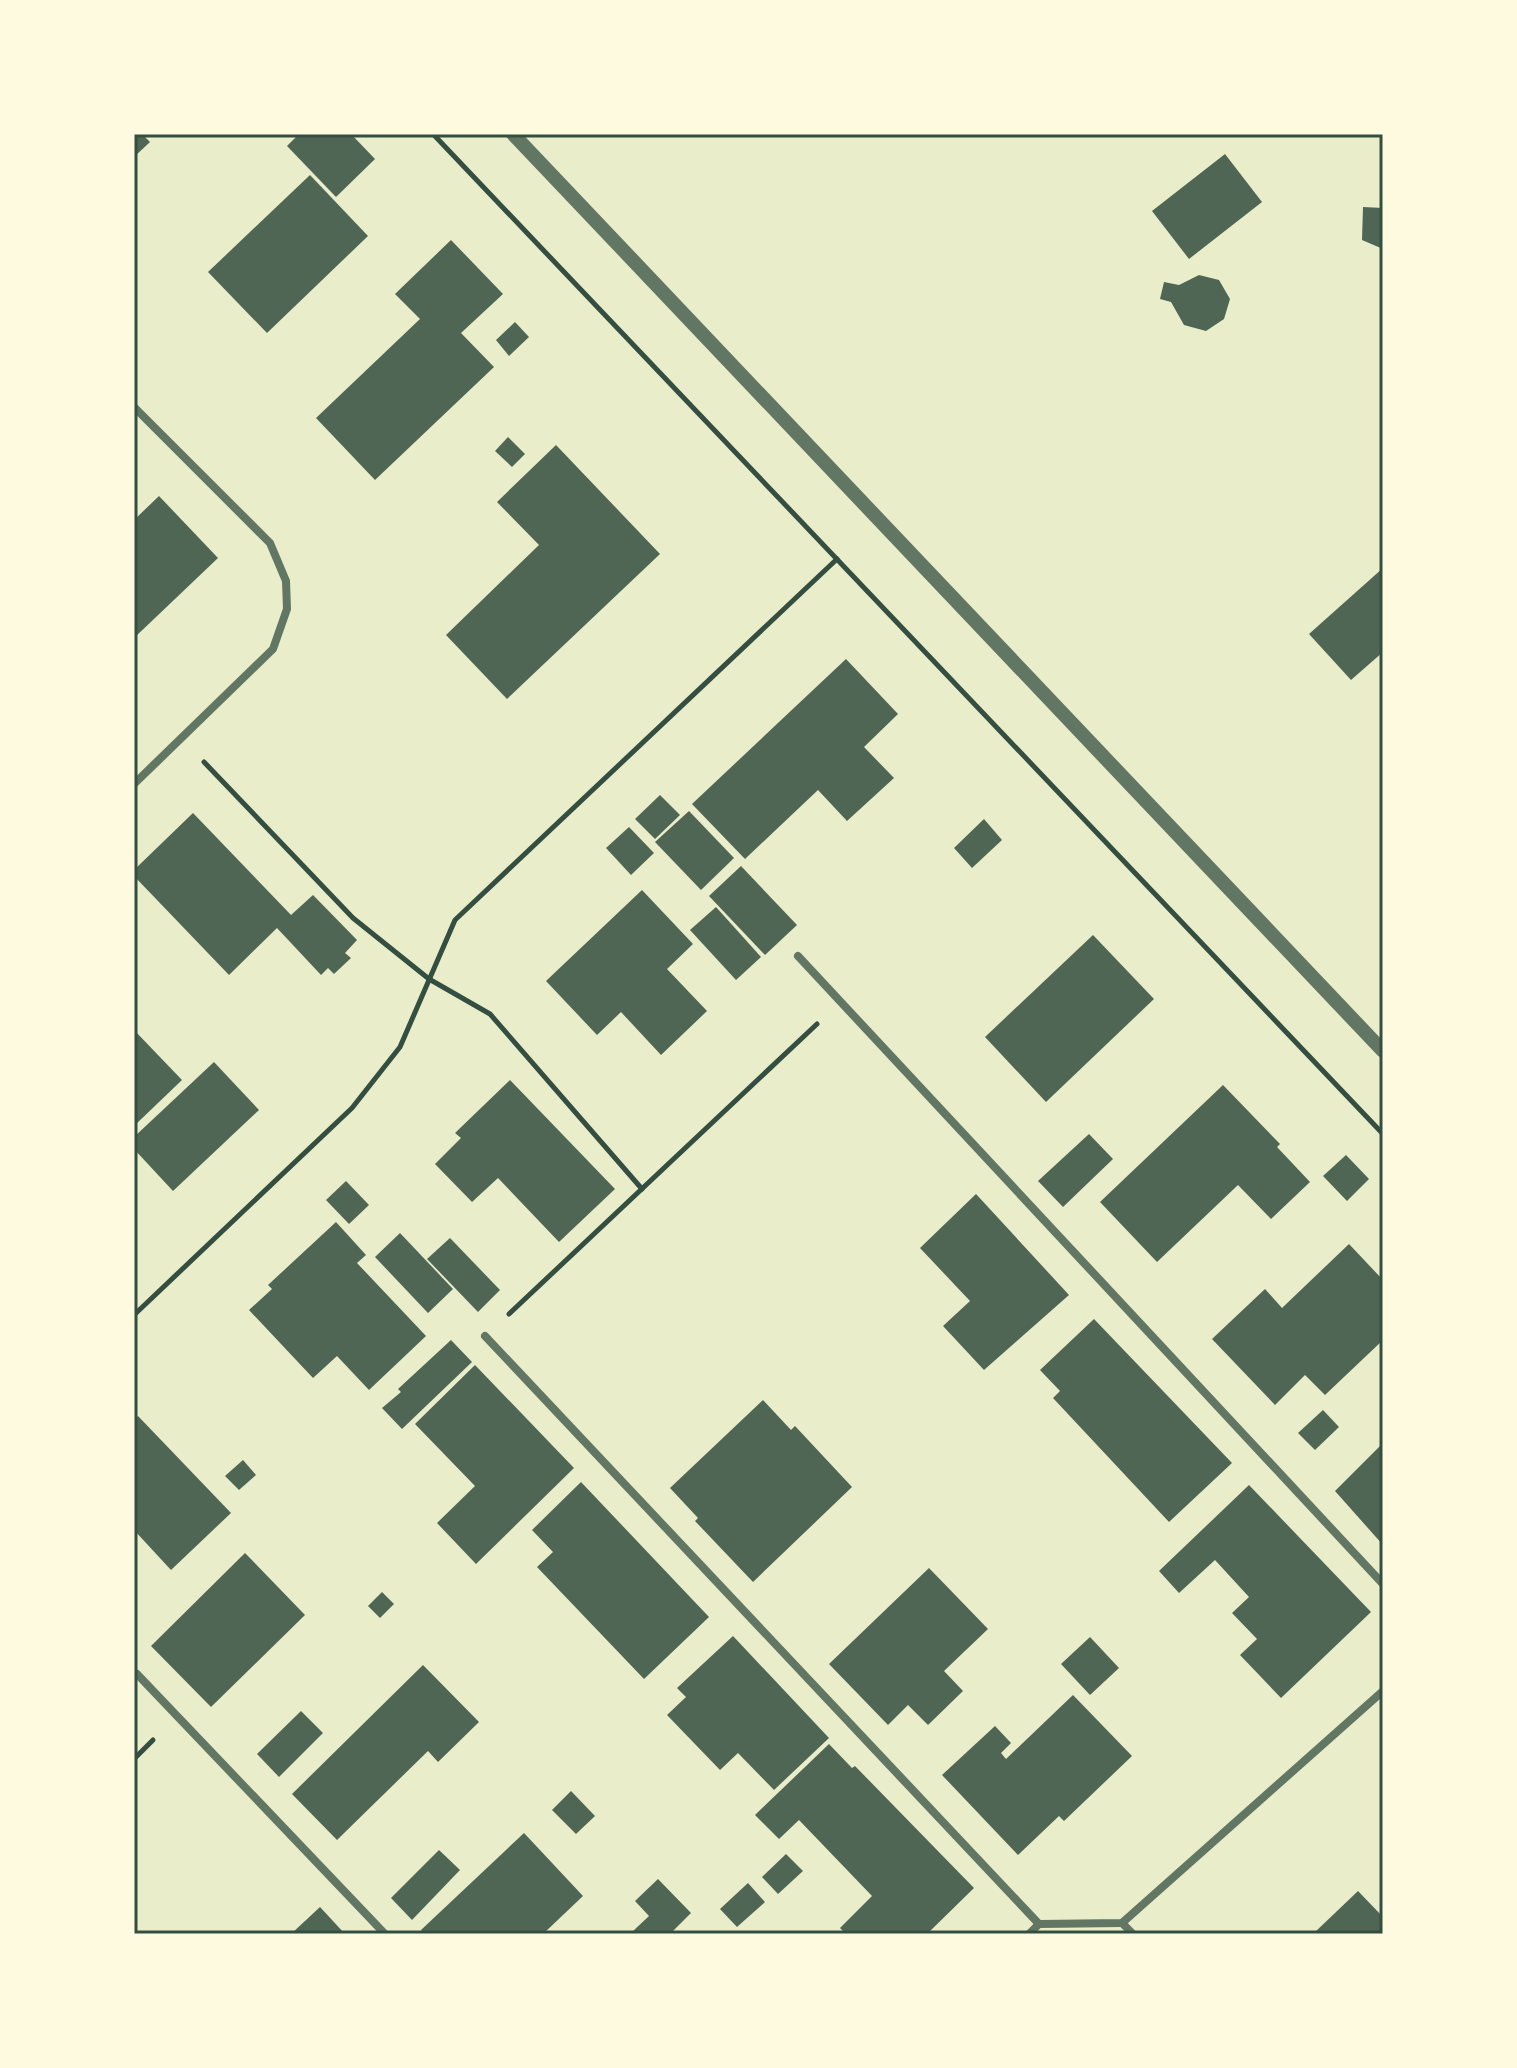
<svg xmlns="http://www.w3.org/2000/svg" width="1517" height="2068" font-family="Jost,sans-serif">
  <rect width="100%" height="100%" fill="#e9edc9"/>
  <g fill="#4f6655">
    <path d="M 134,134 L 142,134 L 150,142 L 134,157 Z"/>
    <path d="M 299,134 L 351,134 L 375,159 L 336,197 L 287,146 Z"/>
    <path d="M 1225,154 L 1262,202 L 1189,259 L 1152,211 Z"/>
    <path d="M 310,175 L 368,236 L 267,333 L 208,272 Z"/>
    <path d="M 1363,207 L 1383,208 L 1383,249 L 1362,240 Z"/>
    <path d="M 451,240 L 503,294 L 461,333 L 494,367 L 375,480 L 316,418 L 420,319 L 395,294 Z"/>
    <path d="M 1199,275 L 1219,280 L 1230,299 L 1224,319 L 1206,331 L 1184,325 L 1171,302 L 1160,299 L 1164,282 L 1179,285 Z"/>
    <path d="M 515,322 L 529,337 L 509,356 L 496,340 Z"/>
    <path d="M 508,437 L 525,454 L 512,467 L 495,451 Z"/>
    <path d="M 556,445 L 660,554 L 507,699 L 446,635 L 539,545 L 497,502 Z"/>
    <path d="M 159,496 L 218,558 L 134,638 L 134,520 Z"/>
    <path d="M 1383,568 L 1383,652 L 1351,680 L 1309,634 Z"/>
    <path d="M 846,659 L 898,714 L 864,747 L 894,778 L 847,821 L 818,790 L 745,859 L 692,804 Z"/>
    <path d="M 660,795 L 680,815 L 655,839 L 635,819 Z"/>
    <path d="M 689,811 L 734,858 L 701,890 L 655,842 Z"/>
    <path d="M 193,813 L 291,915 L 313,895 L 357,940 L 345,953 L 351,958 L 334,974 L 328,968 L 321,975 L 277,928 L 229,975 L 134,876 L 134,870 Z"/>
    <path d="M 984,819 L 1002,840 L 972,868 L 954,848 Z"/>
    <path d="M 629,827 L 654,853 L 631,875 L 606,848 Z"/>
    <path d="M 741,866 L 797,925 L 765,955 L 709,896 Z"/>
    <path d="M 642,890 L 693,944 L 667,969 L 707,1011 L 661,1055 L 621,1012 L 597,1035 L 546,981 Z"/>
    <path d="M 716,907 L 761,957 L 736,980 L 690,930 Z"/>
    <path d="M 1093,935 L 1154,999 L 1046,1102 L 985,1037 Z"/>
    <path d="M 134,1030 L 182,1080 L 134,1126 Z"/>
    <path d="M 214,1062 L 259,1110 L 173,1191 L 134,1149 L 134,1137 Z"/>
    <path d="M 510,1080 L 615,1189 L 559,1242 L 498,1178 L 472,1202 L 435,1164 L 461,1138 L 455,1133 Z"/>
    <path d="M 1223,1085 L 1280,1144 L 1277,1147 L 1310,1182 L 1271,1219 L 1238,1185 L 1157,1262 L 1100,1202 Z"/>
    <path d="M 1089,1134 L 1113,1159 L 1063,1207 L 1038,1181 Z"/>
    <path d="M 1346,1155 L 1369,1179 L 1347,1201 L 1323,1176 Z"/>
    <path d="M 346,1181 L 369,1205 L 349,1224 L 326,1200 Z"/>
    <path d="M 976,1194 L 1069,1295 L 984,1370 L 943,1326 L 970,1301 L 920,1248 Z"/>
    <path d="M 336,1222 L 366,1255 L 357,1263 L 426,1336 L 369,1390 L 337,1356 L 313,1378 L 249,1310 L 272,1289 L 268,1285 Z"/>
    <path d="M 400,1233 L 453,1289 L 428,1313 L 375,1257 Z"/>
    <path d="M 450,1238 L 500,1290 L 478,1312 L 427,1259 Z"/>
    <path d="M 1349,1244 L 1383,1280 L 1383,1340 L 1325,1395 L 1305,1375 L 1275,1405 L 1212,1339 L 1265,1289 L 1282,1308 Z"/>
    <path d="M 1094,1319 L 1232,1463 L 1169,1522 L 1053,1398 L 1060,1391 L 1040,1370 Z"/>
    <path d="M 451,1340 L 472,1362 L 402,1429 L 382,1408 L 401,1392 L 398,1389 Z"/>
    <path d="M 475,1365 L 574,1468 L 476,1564 L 437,1523 L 475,1486 L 415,1424 Z"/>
    <path d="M 763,1400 L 791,1430 L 795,1426 L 852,1487 L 753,1582 L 695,1521 L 698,1518 L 670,1488 Z"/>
    <path d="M 1323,1410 L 1339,1427 L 1315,1450 L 1298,1433 Z"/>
    <path d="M 138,1416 L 231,1513 L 171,1570 L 134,1530 L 134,1420 Z"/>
    <path d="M 1381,1445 L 1383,1447 L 1383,1545 L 1335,1491 Z"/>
    <path d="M 243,1460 L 256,1475 L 239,1490 L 225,1476 Z"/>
    <path d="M 581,1482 L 709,1617 L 644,1679 L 537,1567 L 553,1552 L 532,1530 Z"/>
    <path d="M 1249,1485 L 1371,1612 L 1281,1698 L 1240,1655 L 1257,1639 L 1232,1613 L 1249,1597 L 1215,1560 L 1179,1593 L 1159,1571 Z"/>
    <path d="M 245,1553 L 305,1615 L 211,1707 L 151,1646 Z"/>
    <path d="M 929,1568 L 988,1629 L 944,1671 L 963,1691 L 928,1725 L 908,1705 L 888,1725 L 829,1664 Z"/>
    <path d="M 382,1592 L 394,1604 L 380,1618 L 368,1606 Z"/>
    <path d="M 733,1636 L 829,1738 L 774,1790 L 738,1753 L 720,1770 L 667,1715 L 686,1697 L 677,1688 Z"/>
    <path d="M 1090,1637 L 1119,1668 L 1090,1695 L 1061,1664 Z"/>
    <path d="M 423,1665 L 479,1722 L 438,1762 L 428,1751 L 337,1840 L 292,1794 Z"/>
    <path d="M 1073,1695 L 1132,1756 L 1064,1821 L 1059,1816 L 1018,1855 L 942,1775 L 995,1726 L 1011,1743 L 1001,1753 L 1006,1759 Z"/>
    <path d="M 301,1711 L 323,1733 L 279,1777 L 257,1754 Z"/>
    <path d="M 829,1744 L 852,1768 L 855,1766 L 974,1888 L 927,1934 L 846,1934 L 840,1928 L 872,1896 L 799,1820 L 779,1839 L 755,1815 Z"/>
    <path d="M 571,1791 L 595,1816 L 576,1834 L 552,1810 Z"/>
    <path d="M 524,1833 L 583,1896 L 543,1934 L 424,1934 L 421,1930 Z"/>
    <path d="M 439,1850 L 460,1870 L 412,1920 L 391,1898 Z"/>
    <path d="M 786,1854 L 803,1871 L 778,1894 L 762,1877 Z"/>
    <path d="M 658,1879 L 691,1913 L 670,1934 L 634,1934 L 632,1932 L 649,1916 L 635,1901 Z"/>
    <path d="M 748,1883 L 765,1902 L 737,1927 L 720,1909 Z"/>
    <path d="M 1358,1891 L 1383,1917 L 1383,1934 L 1313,1934 Z"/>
    <path d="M 320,1907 L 345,1934 L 291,1934 Z"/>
  </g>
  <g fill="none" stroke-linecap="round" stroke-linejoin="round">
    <g stroke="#344e41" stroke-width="5">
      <path d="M 433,134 L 1383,1134"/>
      <path d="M 204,762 L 353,918 L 429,979 L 490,1014 L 642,1189"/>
      <path d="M 509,1314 L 817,1024"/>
      <path d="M 134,1315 L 352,1108 L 400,1047 L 455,920 L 837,559"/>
      <path d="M 134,1759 L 153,1740"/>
    </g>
    <g stroke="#617663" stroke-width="8">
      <path d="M 134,407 L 270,543 L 286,581 L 287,609 L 273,649 L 134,784"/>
      <path d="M 798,956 L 1383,1584"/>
      <path d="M 485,1336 L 1039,1924"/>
      <path d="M 137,1674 L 385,1934"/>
      <path d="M 1122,1923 L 1133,1934"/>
      <path d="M 1029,1934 L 1039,1924 L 1122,1923 L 1383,1691"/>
    </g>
    <path stroke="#617663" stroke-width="14" d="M 513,134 L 1383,1051"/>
  </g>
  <rect width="1517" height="2068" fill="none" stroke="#fefae0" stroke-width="272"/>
  <rect x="136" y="136" width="1245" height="1796" fill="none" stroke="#344e41" stroke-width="3"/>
</svg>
